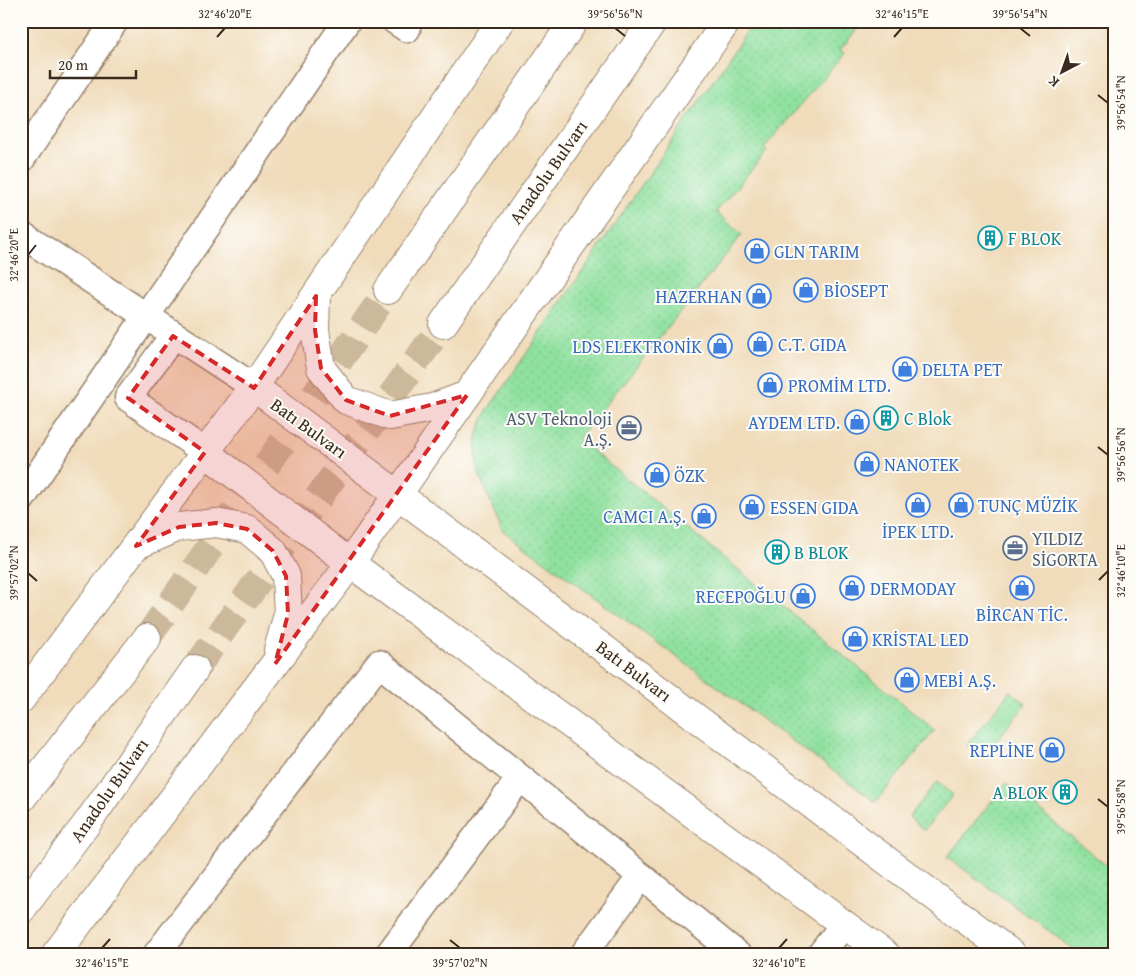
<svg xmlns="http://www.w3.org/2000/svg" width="1135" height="976" font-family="'Gentium Book Plus',serif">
  <defs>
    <pattern id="green-dots" width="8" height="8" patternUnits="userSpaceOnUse" patternTransform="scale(1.25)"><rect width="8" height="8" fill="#90e1a0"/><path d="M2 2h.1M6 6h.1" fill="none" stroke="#7dc189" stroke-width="1.8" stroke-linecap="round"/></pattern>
  </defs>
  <rect width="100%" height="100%" fill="#fdfcf7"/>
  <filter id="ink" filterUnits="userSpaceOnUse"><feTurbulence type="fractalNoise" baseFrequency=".02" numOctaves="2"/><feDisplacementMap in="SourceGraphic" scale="10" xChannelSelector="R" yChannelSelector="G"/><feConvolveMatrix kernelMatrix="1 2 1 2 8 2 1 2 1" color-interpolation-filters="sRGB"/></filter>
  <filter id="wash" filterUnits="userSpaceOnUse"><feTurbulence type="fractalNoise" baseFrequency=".0096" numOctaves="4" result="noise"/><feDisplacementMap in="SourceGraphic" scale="20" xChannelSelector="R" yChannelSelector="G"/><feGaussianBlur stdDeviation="1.12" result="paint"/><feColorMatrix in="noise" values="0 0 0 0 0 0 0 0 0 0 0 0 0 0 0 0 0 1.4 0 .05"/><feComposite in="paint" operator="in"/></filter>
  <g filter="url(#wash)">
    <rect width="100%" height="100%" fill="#f0dbba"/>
    <g fill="url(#green-dots)" stroke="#66865f">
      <path d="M 754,21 L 864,21 L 840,50 L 845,53 L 764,148 L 767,151 L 716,212 L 742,235 L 578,439 L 935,730 L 876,802 L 502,530 C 486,483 461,461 487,411 Z"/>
      <path d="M 1010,691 L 1026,704 L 983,757 L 967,745 Z"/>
      <path d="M 937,782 L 953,795 L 924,830 L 909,817 Z"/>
      <path d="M 1006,783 L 1114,872 L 1114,955 L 1082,955 L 947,857 Z"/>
    </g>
  </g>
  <g filter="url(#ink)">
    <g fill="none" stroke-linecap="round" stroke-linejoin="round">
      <g stroke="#ccb89b" stroke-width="28" stroke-dasharray="28 14" stroke-linecap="butt">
        <path d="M 147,638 L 388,290"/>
        <path d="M 195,669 L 443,324"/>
      </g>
      <g stroke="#96826c" stroke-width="29">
        <g id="minor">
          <path d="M 395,21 L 407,29"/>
          <path d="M 21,160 L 115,21"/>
          <path d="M 21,234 L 254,387"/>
          <path d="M 173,336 L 128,398 L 205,452"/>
          <path d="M 21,500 L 347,21"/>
          <path d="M 156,955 L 379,663 L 738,955"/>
          <path d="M 388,955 L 520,778"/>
          <path d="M 583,955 L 641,876"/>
          <path d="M 820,955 L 844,924"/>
        </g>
      </g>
      <g stroke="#96826c" stroke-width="30">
        <g id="primary">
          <path d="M 388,290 L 574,21"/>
          <path d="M 316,296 L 315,330 L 321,368 L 346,400 L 390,416 L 432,408 L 467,395"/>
          <path d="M 443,324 L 653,21"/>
          <path d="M 254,387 L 1013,955"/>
          <path d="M 205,452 L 350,563 L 886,955"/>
          <path d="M 137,545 L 179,527 L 216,523 L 247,529 L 273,551 L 286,576 L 288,614 L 278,650"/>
          <path d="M 21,699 L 254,387 L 500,21"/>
          <path d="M 21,799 L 147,638"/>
          <path d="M 21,910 L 88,822 L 195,669"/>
          <path d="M 55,955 L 341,576 L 727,21"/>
        </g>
      </g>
      <use href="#minor" stroke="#fff" stroke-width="26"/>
      <use href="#primary" stroke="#fff" stroke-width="28"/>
    </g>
  </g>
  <path fill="#d62828" fill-opacity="0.2" stroke="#d62828" stroke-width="4" stroke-dasharray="10 6" stroke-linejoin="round" d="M 316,296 L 315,330 L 321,368 L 346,400 L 390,416 L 467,395 L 275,664 L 288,614 L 286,576 L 273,551 L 247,529 L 216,523 L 179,527 L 136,546 L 205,452 L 128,398 L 173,336 L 254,388 Z"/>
  <path fill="none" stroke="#3b2a1e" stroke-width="2" d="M 615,28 L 625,36M 1020,28 L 1030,36M 217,37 L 225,28M 894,37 L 902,28M 1098,95 L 1108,103M 28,255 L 36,245M 1098,447 L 1108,455M 28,573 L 37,581M 1099,580 L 1108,571M 1098,799 L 1108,807M 450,940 L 460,948M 102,948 L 110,939M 779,948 L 787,939"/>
  <defs>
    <g id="building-ring" transform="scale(1.25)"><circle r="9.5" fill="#fdfcf7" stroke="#0f9aa8" stroke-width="1.5"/><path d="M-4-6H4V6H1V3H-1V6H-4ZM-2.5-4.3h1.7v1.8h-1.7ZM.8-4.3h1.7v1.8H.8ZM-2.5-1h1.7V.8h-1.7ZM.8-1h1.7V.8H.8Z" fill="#0f9aa8"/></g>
    <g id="shop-ring" transform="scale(1.25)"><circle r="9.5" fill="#fdfcf7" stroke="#3f7fe0" stroke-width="1.5"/><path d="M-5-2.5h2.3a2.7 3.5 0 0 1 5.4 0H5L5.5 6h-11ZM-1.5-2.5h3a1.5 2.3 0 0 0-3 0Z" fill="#3f7fe0"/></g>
    <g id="office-ring" transform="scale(1.25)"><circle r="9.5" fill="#fdfcf7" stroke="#5c6f8a" stroke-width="1.5"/><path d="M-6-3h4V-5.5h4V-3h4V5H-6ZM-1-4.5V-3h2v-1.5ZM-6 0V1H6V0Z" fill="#5c6f8a"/></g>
  </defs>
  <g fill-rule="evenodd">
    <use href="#building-ring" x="990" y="238"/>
    <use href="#shop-ring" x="757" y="251"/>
    <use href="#shop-ring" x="806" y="290"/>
    <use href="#shop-ring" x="759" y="296"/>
    <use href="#shop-ring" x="760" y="344"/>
    <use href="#shop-ring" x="720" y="346"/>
    <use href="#shop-ring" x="905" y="369"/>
    <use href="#shop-ring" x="770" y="385"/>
    <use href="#building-ring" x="886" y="418"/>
    <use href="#shop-ring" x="857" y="422"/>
    <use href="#office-ring" x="629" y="428"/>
    <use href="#shop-ring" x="867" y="464"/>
    <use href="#shop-ring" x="657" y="475"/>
    <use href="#shop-ring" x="918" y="505"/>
    <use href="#shop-ring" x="961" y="505"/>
    <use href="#shop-ring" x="752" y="507"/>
    <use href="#shop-ring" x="704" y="516"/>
    <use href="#office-ring" x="1015" y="548"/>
    <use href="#building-ring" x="777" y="552"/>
    <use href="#shop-ring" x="852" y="588"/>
    <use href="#shop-ring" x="1022" y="588"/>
    <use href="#shop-ring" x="803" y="596"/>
    <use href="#shop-ring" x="855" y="639"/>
    <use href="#shop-ring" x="907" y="680"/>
    <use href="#shop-ring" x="1052" y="750"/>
    <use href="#building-ring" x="1065" y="792"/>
  </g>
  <g text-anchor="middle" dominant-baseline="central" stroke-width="4" stroke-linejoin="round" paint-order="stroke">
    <g font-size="18" fill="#3b2a1e" stroke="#fdfcf7">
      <text transform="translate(548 172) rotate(-55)">Anadolu Bulvarı</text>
      <text transform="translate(309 428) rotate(36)">Batı Bulvarı</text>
      <text transform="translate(634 671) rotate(37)">Batı Bulvarı</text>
      <text transform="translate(109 790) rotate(-55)">Anadolu Bulvarı</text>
    </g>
    <g font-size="18" fill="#0d838f" stroke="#fdfcf7" text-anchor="start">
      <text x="1008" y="238">F BLOK</text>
      <text x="904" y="418">C Blok</text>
      <text x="794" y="552">B BLOK</text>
      <text x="1048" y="792" text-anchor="end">A BLOK</text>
    </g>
    <g font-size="18" fill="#366cbe" stroke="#fdfcf7" text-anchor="start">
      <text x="774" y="251">GLN TARIM</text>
      <text x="824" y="290">BİOSEPT</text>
      <text x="742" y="296" text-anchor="end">HAZERHAN</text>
      <text x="778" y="344">C.T. GIDA</text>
      <text x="702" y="346" text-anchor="end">LDS ELEKTRONİK</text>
      <text x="922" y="369">DELTA PET</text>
      <text x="788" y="385">PROMİM LTD.</text>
      <text x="840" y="422" text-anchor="end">AYDEM LTD.</text>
      <text x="884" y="464">NANOTEK</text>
      <text x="674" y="475">ÖZK</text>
      <text x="978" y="505">TUNÇ MÜZİK</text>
      <text x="770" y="507">ESSEN GIDA</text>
      <text x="686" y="516" text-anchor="end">CAMCI A.Ş.</text>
      <text x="918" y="531" text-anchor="middle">İPEK LTD.</text>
      <text x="870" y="588">DERMODAY</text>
      <text x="786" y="596" text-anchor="end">RECEPOĞLU</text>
      <text x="1022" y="614" text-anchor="middle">BİRCAN TİC.</text>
      <text x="872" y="639">KRİSTAL LED</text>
      <text x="924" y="680">MEBİ A.Ş.</text>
      <text x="1034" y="750" text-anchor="end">REPLİNE</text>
    </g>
    <g font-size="18" fill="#4e5e75" stroke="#fdfcf7" text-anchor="end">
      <text x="612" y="418">ASV Teknoloji<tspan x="612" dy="21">A.Ş.</tspan></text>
      <text x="1032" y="538" text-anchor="start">YILDIZ<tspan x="1032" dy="21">SİGORTA</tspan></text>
    </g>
  </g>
  <rect width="1135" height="976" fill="none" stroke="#fdfcf7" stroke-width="55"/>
  <g transform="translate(1062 72) rotate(221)" stroke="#fdfcf7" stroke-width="4" paint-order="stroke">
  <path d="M0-4L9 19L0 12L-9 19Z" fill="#3b2a1e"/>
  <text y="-8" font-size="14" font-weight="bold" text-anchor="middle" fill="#3b2a1e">K</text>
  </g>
  <path d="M50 70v8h86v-8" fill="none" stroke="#3b2a1e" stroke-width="2.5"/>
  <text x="58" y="70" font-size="15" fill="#3b2a1e" stroke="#fdfcf7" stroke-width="4" paint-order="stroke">20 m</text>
  <rect x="28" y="28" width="1080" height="920" fill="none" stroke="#3b2a1e" stroke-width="2"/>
  <g font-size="12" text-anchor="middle" fill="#3b2a1e">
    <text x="225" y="18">32°46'20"E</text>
    <text x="615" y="18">39°56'56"N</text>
    <text x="902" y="18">32°46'15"E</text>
    <text x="1020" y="18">39°56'54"N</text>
    <text transform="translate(1121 103) rotate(-90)" y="4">39°56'54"N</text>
    <text transform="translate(14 255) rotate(-90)" y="4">32°46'20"E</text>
    <text transform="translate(1121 455) rotate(-90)" y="4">39°56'56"N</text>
    <text transform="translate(1121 571) rotate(-90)" y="4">32°46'10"E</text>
    <text transform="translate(14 573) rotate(-90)" y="4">39°57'02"N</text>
    <text transform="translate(1121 807) rotate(-90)" y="4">39°56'58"N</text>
    <text x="102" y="967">32°46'15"E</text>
    <text x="460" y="967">39°57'02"N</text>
    <text x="779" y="967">32°46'10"E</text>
  </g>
</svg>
